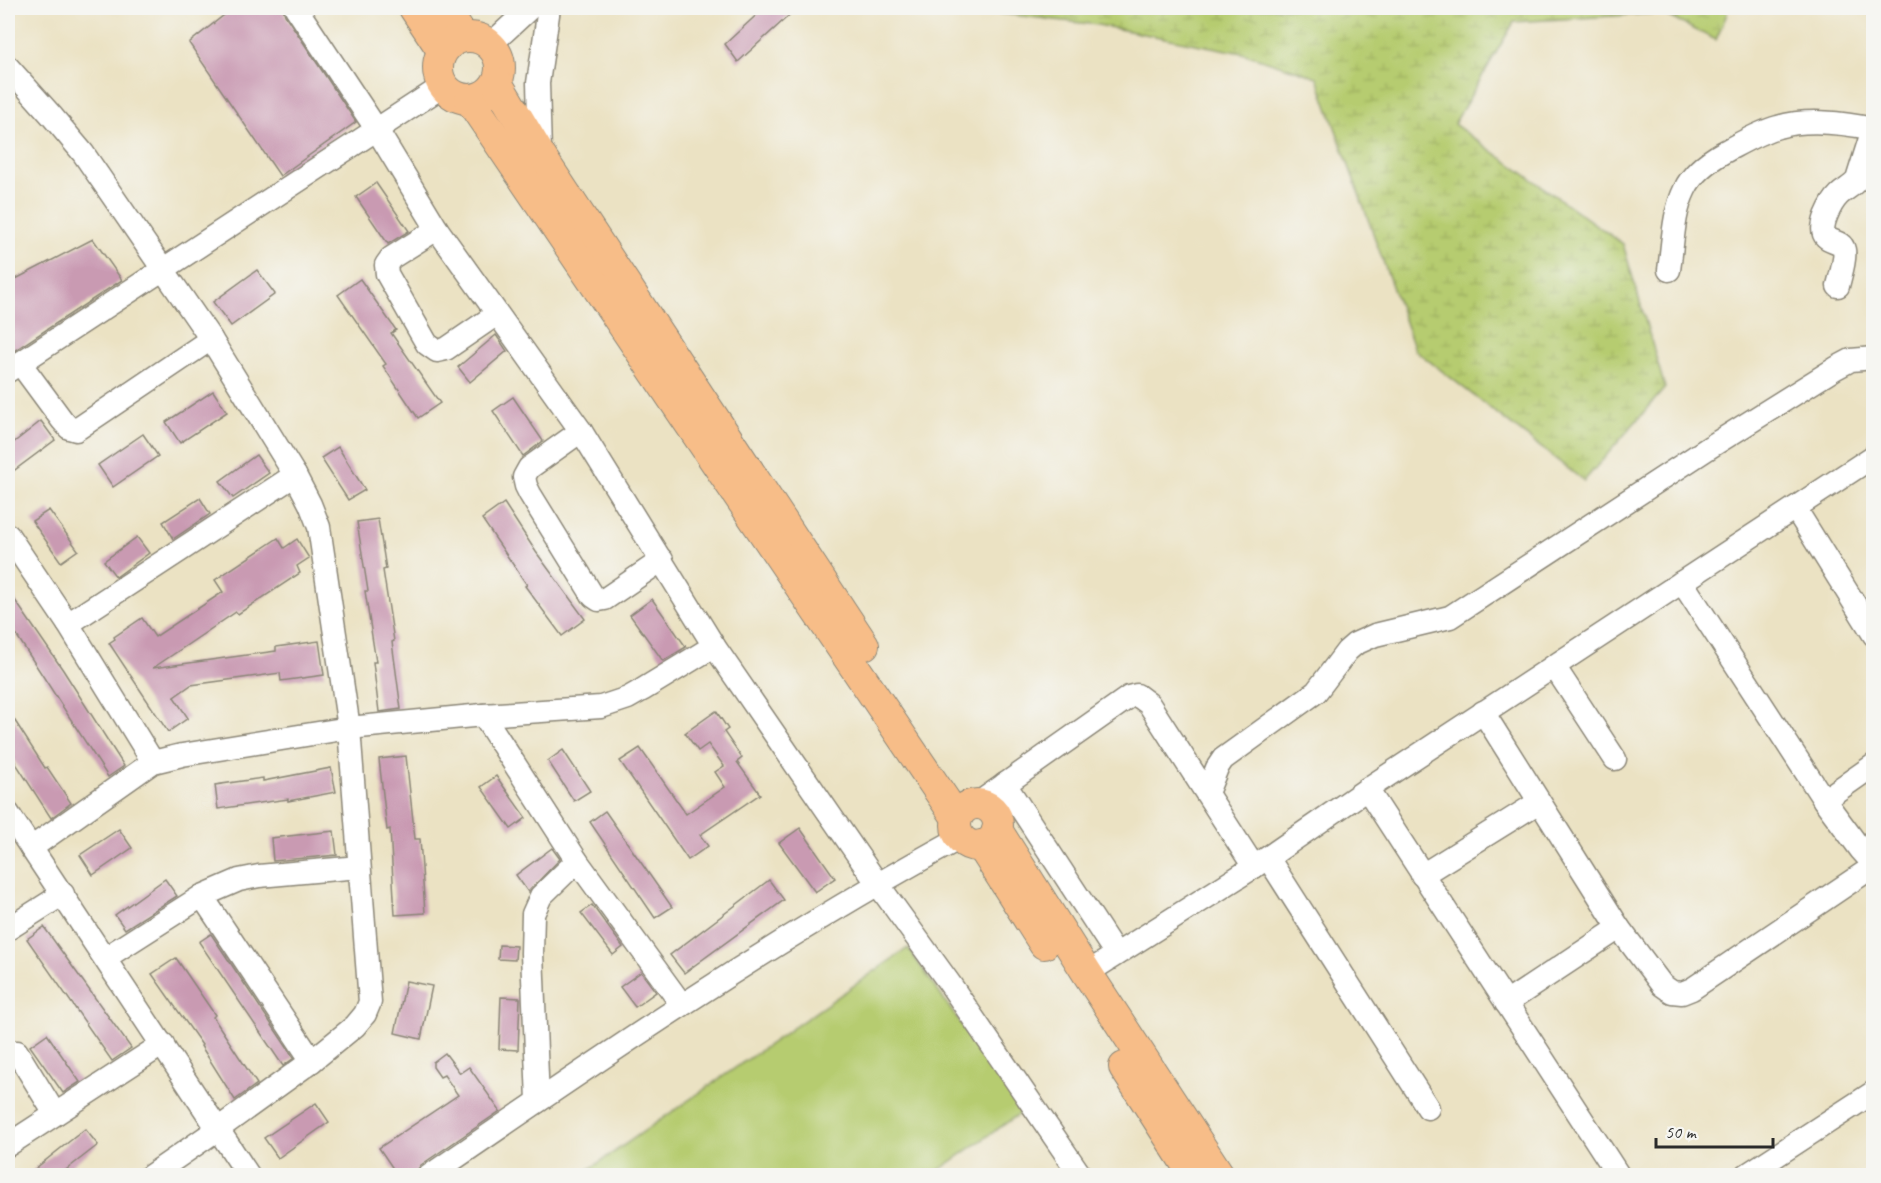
<svg xmlns="http://www.w3.org/2000/svg" width="1881" height="1183" font-family="Caveat,sans-serif">
  <defs>
    <pattern id="wetland-marsh" width="20" height="14" patternUnits="userSpaceOnUse" patternTransform="scale(1.5)"><rect width="20" height="14" fill="#b6cc70"/><path d="M1 5h8M5 5V1M11 12h8M15 12V8" fill="none" stroke="#9daf61"/></pattern>
  </defs>
  <rect width="100%" height="100%" fill="#f6f6f2"/>
  <filter id="ink" filterUnits="userSpaceOnUse"><feTurbulence type="fractalNoise" baseFrequency=".0167" numOctaves="2"/><feDisplacementMap in="SourceGraphic" scale="12" xChannelSelector="R" yChannelSelector="G"/><feConvolveMatrix kernelMatrix="1 2 1 2 8 2 1 2 1" color-interpolation-filters="sRGB"/></filter>
  <filter id="wash" filterUnits="userSpaceOnUse"><feTurbulence type="fractalNoise" baseFrequency=".008" numOctaves="4" result="noise"/><feDisplacementMap in="SourceGraphic" scale="24" xChannelSelector="R" yChannelSelector="G"/><feGaussianBlur stdDeviation="1.35" result="paint"/><feColorMatrix in="noise" values="0 0 0 0 0 0 0 0 0 0 0 0 0 0 0 0 0 1.4 0 .05"/><feComposite in="paint" operator="in"/></filter>
  <g filter="url(#wash)">
    <rect width="100%" height="100%" fill="#ebe2c3"/>
    <path fill="#b6cc70" stroke="#707c4e" stroke-width="1.5" d="M 908,948 L 1022,1112 L 932,1175 L 581,1175 Z"/>
    <path fill="url(#wetland-marsh)" stroke="#707c4e" stroke-width="1.5" d="M 954,8 L 1726,8 L 1727,14 L 1716,40 L 1661,13 L 1514,22 L 1454,124 L 1623,244 L 1665,388 L 1584,481 L 1415,350 L 1317,77 L 1242,53 L 1098,25 Z"/>
    <g id="blocks">
      <g fill="#c99ab2">
        <path d="M 233,8 L 283,8 L 285,15 L 356,122 L 280,176 L 189,43 Z"/>
        <path d="M 764,8 L 797,8 L 738,62 L 725,44 Z"/>
        <path d="M 376,183 L 409,231 L 388,244 L 356,197 Z"/>
        <path d="M 93,239 L 122,280 L 14,351 L 8,338 L 8,283 Z"/>
        <path d="M 257,270 L 275,294 L 231,326 L 213,302 Z"/>
        <path d="M 360,279 L 396,330 L 391,333 L 440,403 L 418,418 L 383,366 L 386,364 L 338,295 Z"/>
        <path d="M 496,335 L 507,351 L 470,382 L 458,367 Z"/>
        <path d="M 213,391 L 227,412 L 180,443 L 166,422 Z"/>
        <path d="M 513,397 L 543,441 L 523,456 L 493,411 Z"/>
        <path d="M 41,421 L 55,440 L 8,475 L 8,447 Z"/>
        <path d="M 143,434 L 158,456 L 113,487 L 98,465 Z"/>
        <path d="M 338,447 L 365,490 L 348,500 L 321,458 Z"/>
        <path d="M 256,455 L 269,473 L 233,498 L 220,481 Z"/>
        <path d="M 200,498 L 210,514 L 173,539 L 163,522 Z"/>
        <path d="M 504,503 L 536,552 L 585,619 L 562,636 L 525,586 L 527,585 L 482,519 Z"/>
        <path d="M 49,510 L 78,550 L 61,562 L 32,521 Z"/>
        <path d="M 378,519 L 386,569 L 383,570 L 394,641 L 392,642 L 401,709 L 379,712 L 373,662 L 376,662 L 365,591 L 368,591 L 357,522 Z"/>
        <path d="M 137,537 L 149,553 L 116,577 L 104,561 Z"/>
        <path d="M 278,538 L 284,548 L 297,539 L 309,558 L 297,566 L 300,573 L 238,614 L 236,612 L 153,668 L 276,651 L 276,647 L 319,641 L 324,675 L 281,681 L 280,673 L 191,685 L 174,697 L 188,718 L 168,732 L 109,643 L 115,639 L 114,637 L 142,618 L 155,637 L 223,592 L 215,580 Z"/>
        <path d="M 8,590 L 63,670 L 124,766 L 108,777 L 8,622 Z"/>
        <path d="M 652,599 L 686,647 L 663,661 L 630,615 Z"/>
        <path d="M 8,710 L 45,768 L 47,767 L 71,803 L 51,818 L 8,751 Z"/>
        <path d="M 716,711 L 728,729 L 724,732 L 742,758 L 737,762 L 760,794 L 700,835 L 708,846 L 688,860 L 620,761 L 640,748 L 686,814 L 725,787 L 715,772 L 724,766 L 708,744 L 698,751 L 685,733 Z"/>
        <path d="M 563,750 L 590,791 L 574,801 L 548,761 Z"/>
        <path d="M 406,756 L 415,839 L 420,839 L 425,913 L 395,915 L 390,829 L 387,830 L 379,759 Z"/>
        <path d="M 331,768 L 336,792 L 288,801 L 288,799 L 218,809 L 215,785 L 263,778 L 263,781 Z"/>
        <path d="M 496,776 L 526,818 L 511,829 L 481,787 Z"/>
        <path d="M 605,811 L 672,907 L 655,918 L 590,822 Z"/>
        <path d="M 800,828 L 835,878 L 815,892 L 779,843 Z"/>
        <path d="M 119,829 L 132,848 L 93,875 L 80,855 Z"/>
        <path d="M 334,831 L 337,855 L 273,861 L 271,838 Z"/>
        <path d="M 552,848 L 560,859 L 528,892 L 516,875 Z"/>
        <path d="M 165,879 L 177,896 L 125,929 L 115,915 Z"/>
        <path d="M 769,880 L 784,900 L 684,973 L 670,955 Z"/>
        <path d="M 592,905 L 623,947 L 613,955 L 581,913 Z"/>
        <path d="M 44,927 L 131,1048 L 112,1061 L 27,939 Z"/>
        <path d="M 211,934 L 294,1058 L 283,1066 L 199,942 Z"/>
        <path d="M 499,945 L 516,946 L 515,960 L 498,959 Z"/>
        <path d="M 176,958 L 215,1015 L 213,1017 L 257,1084 L 235,1100 L 201,1046 L 202,1045 L 152,974 Z"/>
        <path d="M 641,972 L 656,992 L 635,1007 L 620,987 Z"/>
        <path d="M 406,981 L 432,986 L 421,1039 L 395,1033 Z"/>
        <path d="M 501,997 L 520,998 L 518,1050 L 499,1049 Z"/>
        <path d="M 47,1034 L 80,1082 L 63,1093 L 30,1046 Z"/>
        <path d="M 445,1053 L 460,1073 L 469,1067 L 500,1111 L 421,1165 L 413,1176 L 398,1176 L 379,1148 L 458,1095 L 444,1075 L 440,1077 L 433,1067 L 433,1062 Z"/>
        <path d="M 316,1103 L 329,1122 L 278,1158 L 264,1138 Z"/>
        <path d="M 85,1129 L 98,1145 L 58,1176 L 26,1176 Z"/>
      </g>
    </g>
  </g>
  <g filter="url(#ink)">
    <use href="#blocks" fill-opacity="0" stroke="#8b8677" stroke-width="1.5"/>
    <g fill="none" stroke-linecap="round" stroke-linejoin="round">
      <g stroke="#8b8677" stroke-width="25">
        <g id="minor">
          <path d="M 296,8 L 377,130 L 437,229 L 581,431 L 714,646 L 877,883 L 950,984 L 1081,1176"/>
          <path d="M 490,45 L 530,8"/>
          <path d="M 8,67 L 51,115 L 83,153 L 211,339 L 295,475 L 310,504 L 319,527 L 349,728 L 370,1002 L 365,1014 L 355,1026 L 312,1061 L 218,1129 L 150,1176"/>
          <path d="M 540,152 L 538,83 L 549,8"/>
          <path d="M 437,229 L 391,258 L 386,265 L 387,274 L 427,344 L 437,351 L 446,349 L 497,314"/>
          <path d="M 1669,270 C 1673,243 1673,213 1685,189 C 1693,172 1708,161 1724,152 C 1741,143 1759,132 1778,127 C 1808,118 1844,123 1874,129"/>
          <path d="M 1838,286 C 1840,277 1846,258 1844,250 C 1842,241 1831,242 1826,237 C 1817,228 1832,202 1839,195 C 1845,189 1852,187 1857,180 L 1873,129"/>
          <path d="M 20,363 L 62,420 L 69,428 L 76,430 L 211,339"/>
          <path d="M 8,371 L 443,86"/>
          <path d="M 581,431 L 529,468 L 524,477 L 526,486 L 530,494 L 593,596 L 599,600 L 605,599 L 662,560"/>
          <path d="M 1795,508 L 1874,635"/>
          <path d="M 8,535 L 68,624 L 153,762"/>
          <path d="M 1682,582 L 1824,800 L 1861,850 L 1869,859 L 1874,861"/>
          <path d="M 68,624 L 295,475"/>
          <path d="M 1554,666 L 1615,759"/>
          <path d="M 1483,712 L 1619,928 L 1662,985 L 1672,992 L 1682,993 L 1692,989 L 1874,866"/>
          <path d="M 483,715 L 577,861 L 682,1005"/>
          <path d="M 1005,784 L 1116,954"/>
          <path d="M 1367,789 L 1619,1176"/>
          <path d="M 1207,793 L 1217,768 L 1223,759 L 1316,692 L 1347,651 L 1355,644 L 1375,635 L 1450,617 L 1710,447 L 1836,368 L 1851,360 L 1874,358"/>
          <path d="M 1824,800 L 1874,765"/>
          <path d="M 977,804 L 1129,697 L 1137,695 L 1149,704 L 1254,867"/>
          <path d="M 8,813 L 249,1176"/>
          <path d="M 31,848 L 153,762 L 182,755 L 349,728 L 483,715 L 601,707 L 628,698 L 642,690 L 714,646"/>
          <path d="M 1268,858 L 1428,1108"/>
          <path d="M 1422,875 L 1539,802"/>
          <path d="M 202,896 L 312,1061"/>
          <path d="M 8,929 L 63,894"/>
          <path d="M 105,958 L 202,896 L 239,880 L 259,876 L 359,867"/>
          <path d="M 1087,973 L 1254,867 L 1367,789 L 1874,456"/>
          <path d="M 1506,1003 L 1619,928"/>
          <path d="M 8,1054 L 10,1052 L 17,1052 L 55,1114"/>
          <path d="M 538,1101 L 532,953 L 533,914 L 541,896 L 577,861"/>
          <path d="M 8,1145 L 163,1044"/>
          <path d="M 429,1176 C 602,1057 776,938 960,838"/>
          <path d="M 1745,1176 L 1874,1092"/>
        </g>
      </g>
      <g stroke="#8b8677" stroke-width="32">
        <g id="major">
          <path d="M 414,8 L 442,50"/>
          <path d="M 444,8 L 463,37"/>
          <circle cx="469" cy="68" r="31"/>
          <path d="M 497,83 L 540,155 L 864,645"/>
          <path d="M 470,100 L 957,818"/>
          <circle cx="977" cy="825" r="21"/>
          <path d="M 997,830 L 1087,973 L 1220,1176"/>
          <path d="M 981,845 L 1044,944"/>
          <path d="M 1124,1067 L 1194,1176"/>
        </g>
      </g>
      <use href="#minor" stroke="#fff" stroke-width="22"/>
      <use href="#major" stroke="#f7bd88" stroke-width="30"/>
    </g>
  </g>
  <rect width="1881" height="1183" fill="none" stroke="#f6f6f2" stroke-width="30"/>
  <path d="M1656 1138v9h117v-9" fill="none" stroke="#2b2b2b" stroke-width="3"/>
  <text x="1665" y="1138" font-size="18" fill="#2b2b2b" stroke="#f6f6f2" stroke-width="4.5" paint-order="stroke">50 m</text>
</svg>
